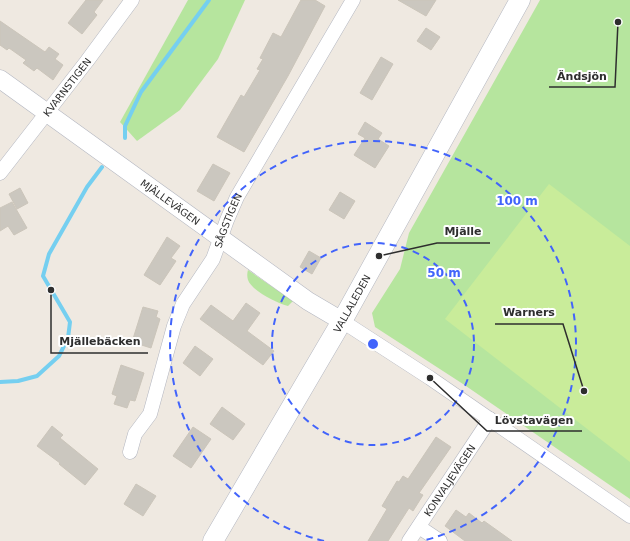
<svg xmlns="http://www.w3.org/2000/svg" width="630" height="541" font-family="'DejaVu Sans',sans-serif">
  <rect width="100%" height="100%" fill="#efe9e1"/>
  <g fill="#b6e59e">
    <path d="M 188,0 L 245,0 L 218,59 L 180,110 L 137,141 L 120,122 Z"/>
    <path d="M 540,0 L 630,0 L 630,499 L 463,384 L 375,327 L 372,313 L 400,269 L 409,233 Z"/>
    <path d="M 248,270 L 293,301 L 288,306 C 277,303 252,291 248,280 C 247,277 247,273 248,270 Z"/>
  </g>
  <path fill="#c9ec9a" d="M 549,184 L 630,246 L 630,462 L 445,319 Z"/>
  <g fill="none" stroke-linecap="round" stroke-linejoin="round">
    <g stroke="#75cff0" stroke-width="4">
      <path d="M 125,138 L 125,126 L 141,92 L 209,0"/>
      <path d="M 0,382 L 18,381 L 37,376 L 59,356 L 68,338 L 70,322 L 43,276 L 49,254 L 87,187 L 102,167"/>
    </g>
  </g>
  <g fill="#cbc7bf" stroke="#cbc5ba">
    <path d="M 86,0 L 103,0 L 94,12 L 97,15 L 82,34 L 68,23 Z"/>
    <path d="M 301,0 L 315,0 L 325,6 L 288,76 L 244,152 L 217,137 L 241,95 L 244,97 L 260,70 L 257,69 L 263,59 L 260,58 L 273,33 L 281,37 Z"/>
    <path d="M 398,0 L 436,0 L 426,16 Z"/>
    <path d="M 0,21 L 45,52 L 49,47 L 59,54 L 55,59 L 63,65 L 53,80 L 37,68 L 34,71 L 23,63 L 26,60 L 9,48 L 7,50 L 0,45 Z"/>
    <path d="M 426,28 L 440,37 L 431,50 L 417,41 Z"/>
    <path d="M 381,57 L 393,64 L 372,100 L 360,93 Z"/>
    <path d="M 365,122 L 382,133 L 378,139 L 389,146 L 375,168 L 354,155 L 365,138 L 358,134 Z"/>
    <path d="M 213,164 L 230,173 L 214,201 L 197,191 Z"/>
    <path d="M 20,188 L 28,203 L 17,209 L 9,194 Z"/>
    <path d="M 340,192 L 355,201 L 344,219 L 329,210 Z"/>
    <path d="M 12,202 L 27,228 L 14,235 L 8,226 L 0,231 L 0,208 Z"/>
    <path d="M 167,237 L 180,246 L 171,258 L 176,261 L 160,285 L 144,275 Z"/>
    <path d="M 309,251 L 321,258 L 312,274 L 300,267 Z"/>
    <path d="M 246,303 L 260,313 L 247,331 L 274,351 L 263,365 L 200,319 L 211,305 L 233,321 Z"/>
    <path d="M 143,307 L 158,311 L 156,317 L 160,319 L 151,348 L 132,342 Z"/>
    <path d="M 195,346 L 213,359 L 200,376 L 183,363 Z"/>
    <path d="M 121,365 L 144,373 L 135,401 L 130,400 L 127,408 L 114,404 L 117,396 L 112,394 Z"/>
    <path d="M 222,407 L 245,424 L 233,440 L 210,424 Z"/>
    <path d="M 52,426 L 63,435 L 60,438 L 98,469 L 85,485 L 59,464 L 60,463 L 37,446 Z"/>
    <path d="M 193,427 L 211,439 L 191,468 L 173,456 Z"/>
    <path d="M 436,437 L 451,447 L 419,493 L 423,495 L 413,511 L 409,508 L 388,541 L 368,541 L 387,509 L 382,506 L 397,481 L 399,482 L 403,476 L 408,479 Z"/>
    <path d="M 136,484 L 156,496 L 143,516 L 124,504 Z"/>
    <path d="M 456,510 L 466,517 L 469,513 L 482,523 L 484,521 L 512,541 L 465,541 L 445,526 Z"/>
  </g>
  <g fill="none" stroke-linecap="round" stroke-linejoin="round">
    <g stroke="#b4b7c1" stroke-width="15">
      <g id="minor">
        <path id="s1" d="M 0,173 L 87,61 L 132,0"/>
        <path d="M 342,321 L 430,378 L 630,516"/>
        <path id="s2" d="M 130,452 L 135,434 L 150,414 L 174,326 L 183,304 L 213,259 L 227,220 L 237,197 L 353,0"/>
        <path d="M 419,527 L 440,541"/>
        <path id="s3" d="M 409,541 L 490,419"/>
      </g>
    </g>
    <g stroke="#b4b7c1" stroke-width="19">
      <g id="tertiary">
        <path id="s4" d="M 0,79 L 308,301 L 342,321"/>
      </g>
    </g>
    <g stroke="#b4b7c1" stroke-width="21">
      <g id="secondary">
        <path id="s5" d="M 213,541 L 342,321 L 520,0"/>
      </g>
    </g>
    <use href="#minor" stroke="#fff" stroke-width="14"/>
    <use href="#tertiary" stroke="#fff" stroke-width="18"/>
    <use href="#secondary" stroke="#fff" stroke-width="20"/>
  </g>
  <g fill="none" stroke="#4264fb" stroke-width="2" stroke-dasharray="7 5">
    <circle cx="373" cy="344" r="101"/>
    <path d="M324 541A203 203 0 1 1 422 541"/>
  </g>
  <g text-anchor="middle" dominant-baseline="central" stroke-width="4" stroke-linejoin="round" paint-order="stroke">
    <g font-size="10" fill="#2e2e2e" stroke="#fff">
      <text stroke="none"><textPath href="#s1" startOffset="109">KVARNSTIGEN</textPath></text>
      <text stroke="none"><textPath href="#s4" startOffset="210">MJÄLLEVÄGEN</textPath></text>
      <text stroke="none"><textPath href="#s2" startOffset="254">SÅGSTIGEN</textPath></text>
      <text stroke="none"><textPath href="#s5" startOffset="275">VALLALEDEN</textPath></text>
      <text stroke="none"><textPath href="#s3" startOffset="73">KONVALJEVÄGEN</textPath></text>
    </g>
  </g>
  <circle cx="373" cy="344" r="6" fill="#4264fb" stroke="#fff" stroke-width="2"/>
  <g font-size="12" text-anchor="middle" font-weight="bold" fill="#4264fb" stroke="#fff" stroke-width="4" stroke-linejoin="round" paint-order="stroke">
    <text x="517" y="205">100 m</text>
    <text x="444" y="277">50 m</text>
  </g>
  <path fill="none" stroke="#2e2e2e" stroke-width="1.5" d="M618 22L615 87H549M379 256L437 243H490M584 391L563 324H495M51 290L51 353H148M430 378L487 431H582"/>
  <g fill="#2e2e2e" stroke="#fff" stroke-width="1.5">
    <circle cx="618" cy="22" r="4"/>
    <circle cx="379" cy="256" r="4"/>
    <circle cx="584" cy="391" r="4"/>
    <circle cx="51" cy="290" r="4"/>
    <circle cx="430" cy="378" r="4"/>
  </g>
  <g font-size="11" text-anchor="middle" font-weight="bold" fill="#2e2e2e" stroke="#fff" stroke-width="4" stroke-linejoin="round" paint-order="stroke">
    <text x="582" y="80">Ändsjön</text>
    <text x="463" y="235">Mjälle</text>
    <text x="529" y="316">Warners</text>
    <text x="100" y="345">Mjällebäcken</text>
    <text x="534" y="424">Lövstavägen</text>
  </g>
</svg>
